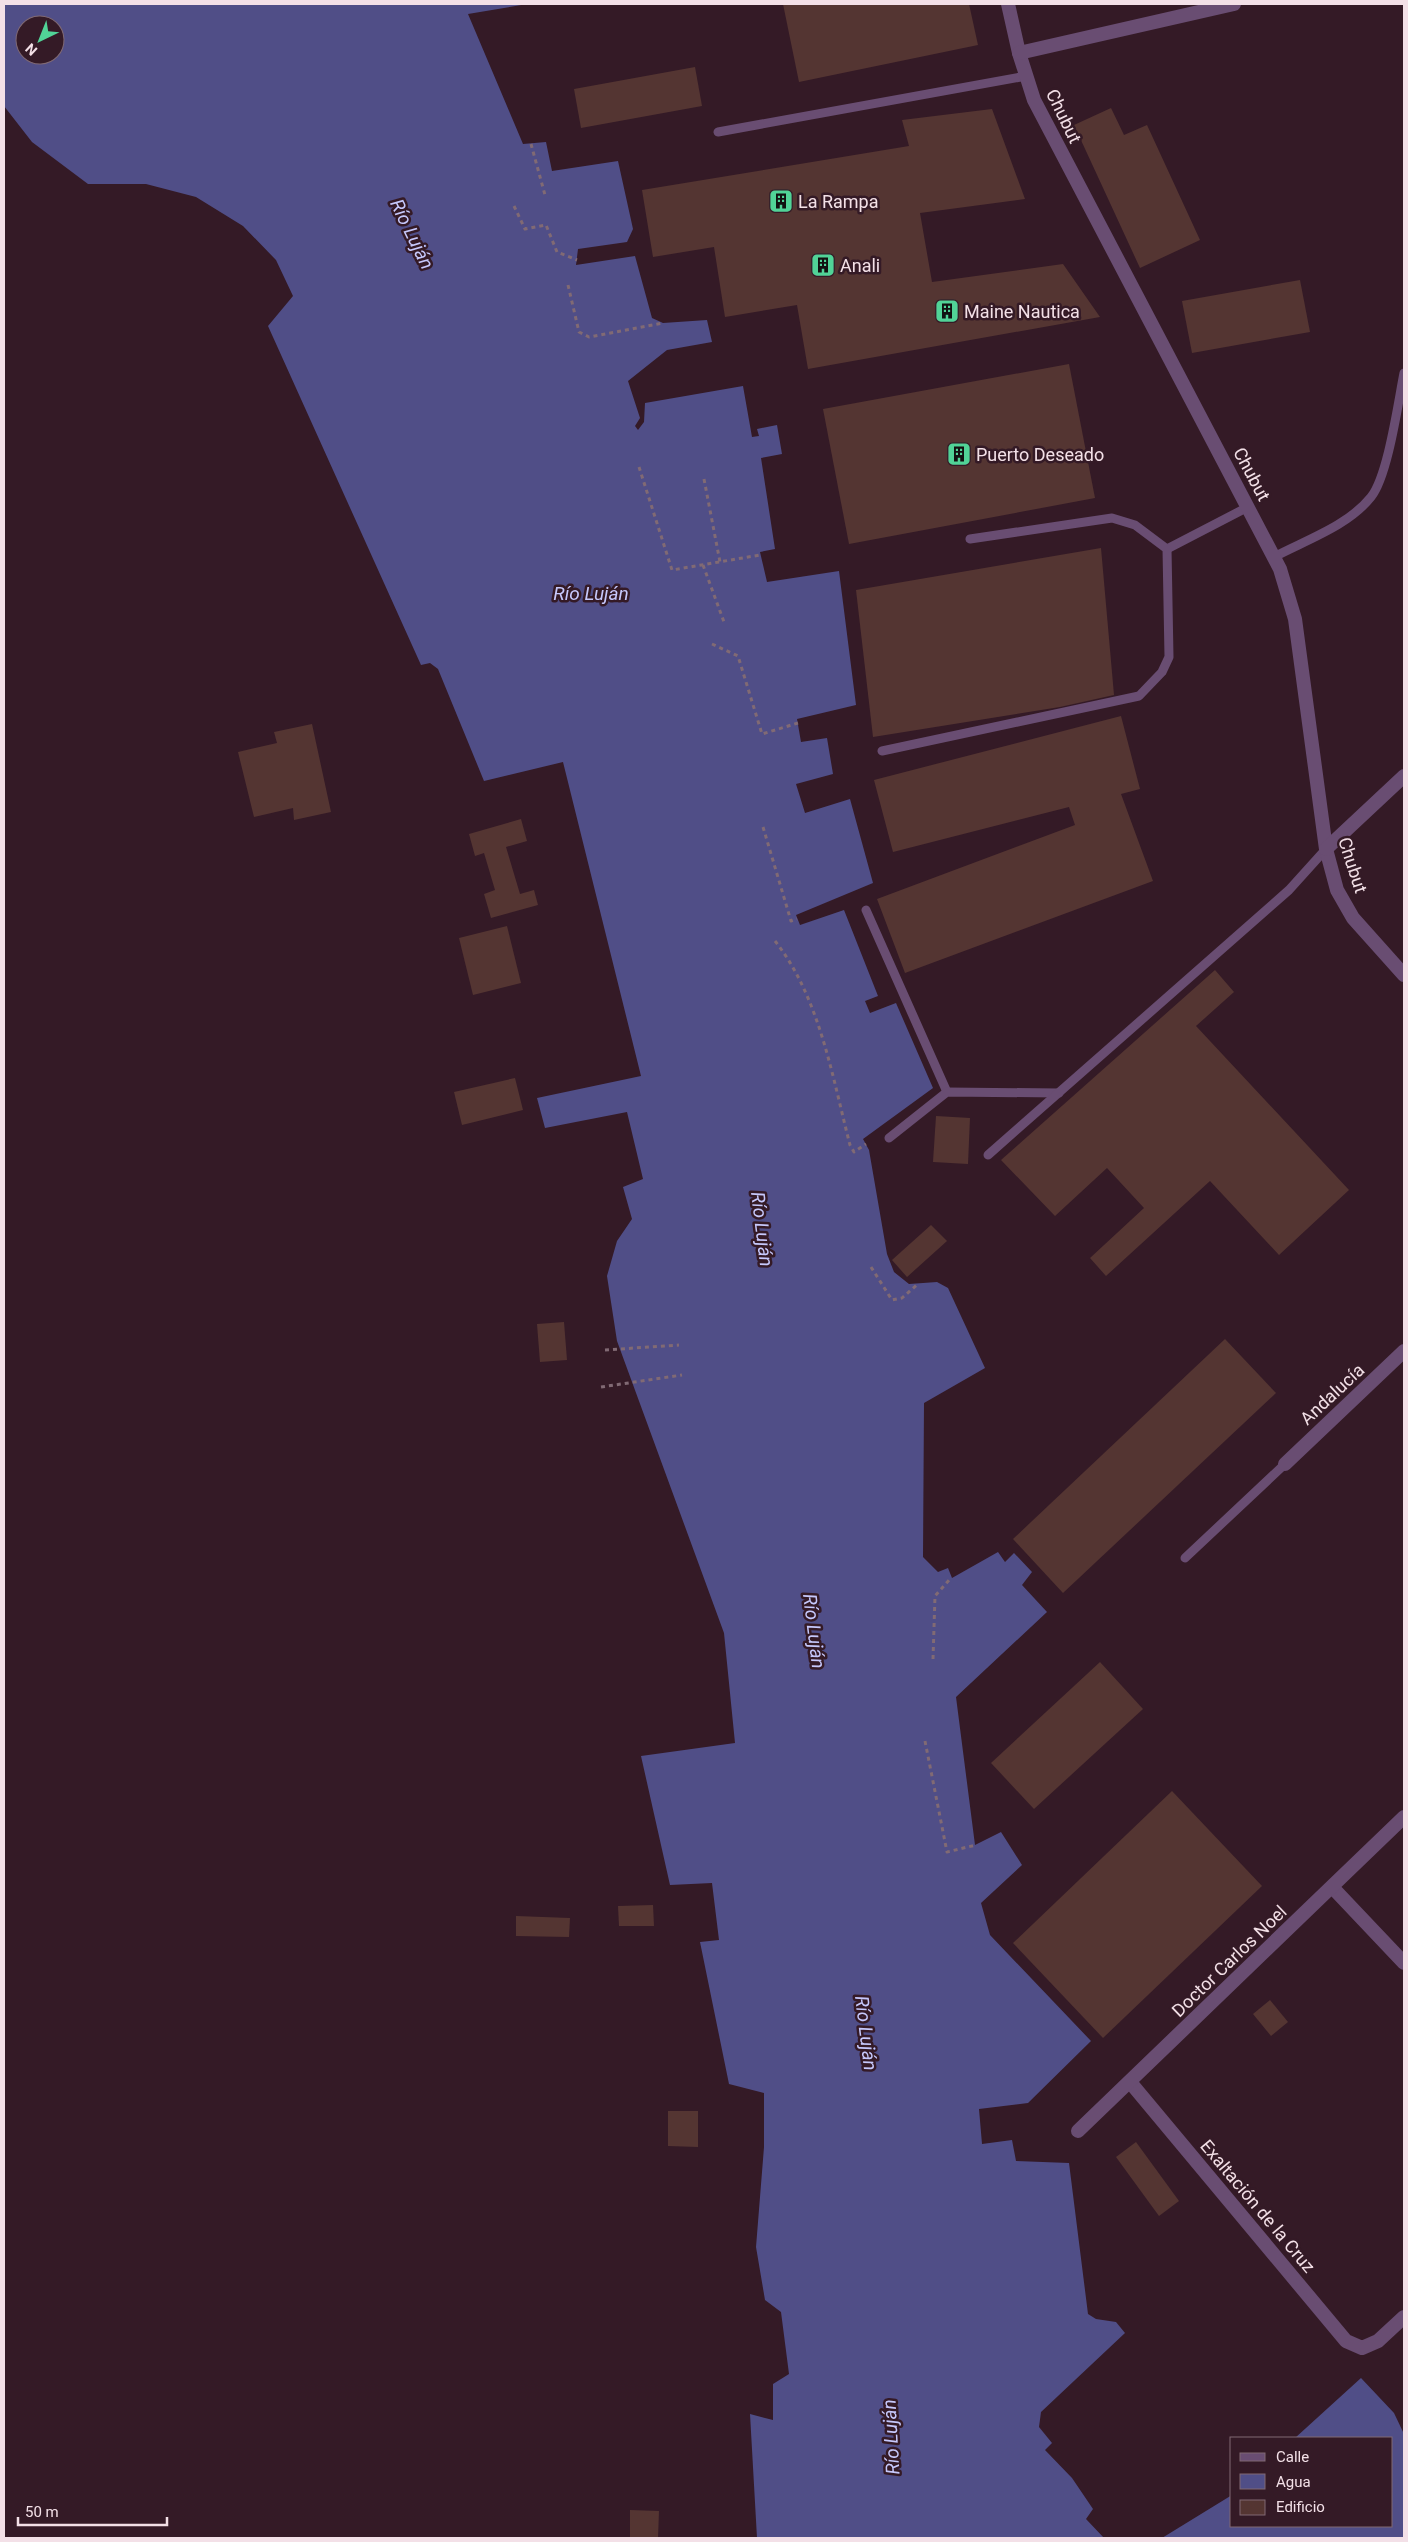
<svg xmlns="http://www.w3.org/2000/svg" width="1408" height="2542" font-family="Roboto,sans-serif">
  <rect width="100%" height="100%" fill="#341a26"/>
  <g fill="#504e87" fill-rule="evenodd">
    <path d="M 4,4 L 527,4 L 468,14 L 523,144 L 546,142 L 552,171 L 618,161 L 633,229 L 627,242 L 578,249 L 576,265 L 635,256 L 652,318 L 663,323 L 707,320 L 712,342 L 667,350 L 628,381 L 640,418 L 635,426 L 638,430 L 644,422 L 645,403 L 743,386 L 752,437 L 759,436 L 757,429 L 777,425 L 782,454 L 761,458 L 775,549 L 760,552 L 767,582 L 839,571 L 856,705 L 797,719 L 801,742 L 827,738 L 833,774 L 796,784 L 805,813 L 850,799 L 873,883 L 796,915 L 800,925 L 844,910 L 878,996 L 865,1001 L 870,1013 L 896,1003 L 933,1088 L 863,1139 L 869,1150 L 887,1254 L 894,1272 L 909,1284 L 937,1282 L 948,1288 L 985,1368 L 924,1403 L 923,1557 L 938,1572 L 948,1568 L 952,1578 L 998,1552 L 1005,1562 L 1014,1553 L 1032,1572 L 1022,1585 L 1047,1612 L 956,1697 L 975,1845 L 1001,1832 L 1022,1865 L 981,1903 L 990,1935 L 1091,2041 L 1028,2103 L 979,2109 L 982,2144 L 1012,2140 L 1016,2161 L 1069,2163 L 1088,2314 L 1096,2319 L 1116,2322 L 1125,2333 L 1041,2412 L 1039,2427 L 1052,2443 L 1045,2450 L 1072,2478 L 1093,2509 L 1086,2519 L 1104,2538 L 757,2538 L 750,2414 L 773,2420 L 773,2384 L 789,2374 L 781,2312 L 765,2300 L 756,2247 L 764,2147 L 764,2093 L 729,2084 L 700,1942 L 719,1940 L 712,1883 L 670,1885 L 641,1756 L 735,1743 L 724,1633 L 617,1341 L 607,1276 L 617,1241 L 632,1219 L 623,1187 L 643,1179 L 627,1112 L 545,1128 L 537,1098 L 641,1076 L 563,762 L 484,781 L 438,669 L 430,663 L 421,665 L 268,326 L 293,296 L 276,260 L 243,226 L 196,197 L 146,184 L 88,184 L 32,142 L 4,106 ZM 25,25 L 55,25 L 55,55 L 25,55 Z"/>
    <path d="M 1361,2378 L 1394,2413 L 1404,2434 L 1404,2538 L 1162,2538 L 1232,2495 L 1232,2526 L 1392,2526 L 1392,2438 L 1295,2438 Z"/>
  </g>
  <g fill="#543532">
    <path d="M 783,4 L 969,4 L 978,45 L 799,82 Z"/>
    <path d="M 695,67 L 702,106 L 581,128 L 574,89 Z"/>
    <path d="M 1111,108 L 1124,135 L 1147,125 L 1200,240 L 1140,268 L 1074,125 Z"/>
    <path d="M 992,109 L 1025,199 L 920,213 L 932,282 L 1063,264 L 1100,317 L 808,369 L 797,305 L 725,317 L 714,247 L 653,257 L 642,190 L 909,146 L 902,120 Z"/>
    <path d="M 1300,280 L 1310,332 L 1192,353 L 1182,301 Z"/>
    <path d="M 1069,364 L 1095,498 L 849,544 L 823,409 Z"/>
    <path d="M 1101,548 L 1114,695 L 1060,707 L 873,737 L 856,590 Z"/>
    <path d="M 1121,716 L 1140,789 L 1121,794 L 1153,881 L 905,973 L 877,899 L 1075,825 L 1069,807 L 893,852 L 874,780 Z"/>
    <path d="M 312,724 L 331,812 L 294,820 L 293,808 L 254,817 L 238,752 L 277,743 L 274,732 Z"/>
    <path d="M 521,819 L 527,841 L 506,847 L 520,894 L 534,890 L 538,905 L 491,918 L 484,894 L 495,890 L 484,853 L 475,856 L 469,834 Z"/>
    <path d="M 507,926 L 521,983 L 473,995 L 459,938 Z"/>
    <path d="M 1215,970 L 1234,992 L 1196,1026 L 1349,1190 L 1279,1255 L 1210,1181 L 1106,1276 L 1090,1258 L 1144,1208 L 1107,1168 L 1055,1216 L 1001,1160 Z"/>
    <path d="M 515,1078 L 523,1110 L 462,1125 L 454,1092 Z"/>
    <path d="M 936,1116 L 970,1118 L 968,1164 L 933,1162 Z"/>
    <path d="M 931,1225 L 947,1241 L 907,1277 L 892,1260 Z"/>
    <path d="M 564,1322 L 567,1360 L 540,1362 L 537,1324 Z"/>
    <path d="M 1225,1339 L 1276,1393 L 1063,1593 L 1013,1539 Z"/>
    <path d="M 1100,1662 L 1143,1709 L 1034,1809 L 991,1763 Z"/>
    <path d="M 1172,1791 L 1262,1886 L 1103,2038 L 1013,1943 Z"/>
    <path d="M 653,1905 L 654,1926 L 619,1926 L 618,1906 Z"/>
    <path d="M 516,1916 L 570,1918 L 569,1937 L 516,1936 Z"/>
    <path d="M 1270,2000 L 1288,2022 L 1271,2036 L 1253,2014 Z"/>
    <path d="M 668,2111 L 698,2111 L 698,2147 L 668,2146 Z"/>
    <path d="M 1136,2142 L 1179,2201 L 1159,2216 L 1116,2157 Z"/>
    <path d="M 630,2510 L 659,2511 L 658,2538 L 630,2538 Z"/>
  </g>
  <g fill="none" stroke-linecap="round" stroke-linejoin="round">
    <g stroke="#816a74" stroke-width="3" stroke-dasharray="4 4" stroke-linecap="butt">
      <path d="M 531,144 L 545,195"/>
      <path d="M 514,206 L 525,229 L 546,225 L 557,252 L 577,260"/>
      <path d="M 568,285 L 579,332 L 589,337 L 663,323"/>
      <path d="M 639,467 L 672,570 L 760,555"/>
      <path d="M 704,479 L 720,562"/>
      <path d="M 703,565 L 724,622"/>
      <path d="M 712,644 L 738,656 L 762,734 L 798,723"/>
      <path d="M 763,827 L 791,921 L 797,919"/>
      <path d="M 775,941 C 820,998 832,1076 850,1145 L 854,1152 L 866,1144"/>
      <path d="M 871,1267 L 892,1300 L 902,1298 L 919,1283"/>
      <path d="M 605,1350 L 679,1345"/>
      <path d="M 601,1387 L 682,1375"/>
      <path d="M 933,1659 L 935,1596 L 951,1578"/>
      <path d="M 925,1741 L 947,1852 L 976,1845"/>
    </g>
    <g stroke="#694d72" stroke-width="9">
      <path d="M 718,132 L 1026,76"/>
      <path d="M 1167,549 L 1248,507"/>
      <path d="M 1274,557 C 1306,540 1348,526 1371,497 C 1388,476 1398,403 1404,373"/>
      <path d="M 882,751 L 1139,696 L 1162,672 L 1169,657 L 1167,549 L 1135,525 L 1112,518 L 970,539"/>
      <path d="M 866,910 L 947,1092"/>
      <path d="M 889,1138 L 947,1092 L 1059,1093"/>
      <path d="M 988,1155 L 1289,890 L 1326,849"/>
      <path d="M 1185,1558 L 1285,1464"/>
    </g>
    <g stroke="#694d72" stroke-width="14">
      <path d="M 1008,4 L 1019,53 L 1034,100 L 1280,569 L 1295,619 L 1326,849 L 1337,890 L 1353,918 L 1404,975"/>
      <path d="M 1019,53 L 1234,4"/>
      <path d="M 1326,849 L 1404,776"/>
      <path d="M 1285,1464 L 1404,1351"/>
      <path d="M 1333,1888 L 1404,1963"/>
      <path d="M 1130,2082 L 1346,2341 L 1362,2348 L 1378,2341 L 1404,2317"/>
      <path d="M 1078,2131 L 1404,1817"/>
    </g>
  </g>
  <defs>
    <g id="building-square" transform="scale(1.25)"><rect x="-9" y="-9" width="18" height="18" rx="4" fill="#51d397" stroke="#341a26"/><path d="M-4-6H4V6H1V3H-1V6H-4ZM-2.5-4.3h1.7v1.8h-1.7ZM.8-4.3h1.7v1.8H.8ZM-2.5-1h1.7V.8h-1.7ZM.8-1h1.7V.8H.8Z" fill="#111"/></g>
  </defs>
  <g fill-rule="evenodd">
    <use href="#building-square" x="781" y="201"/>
    <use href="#building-square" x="823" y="265"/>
    <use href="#building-square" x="947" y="311"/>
    <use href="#building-square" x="959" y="454"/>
  </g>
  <g text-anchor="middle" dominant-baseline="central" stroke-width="5" stroke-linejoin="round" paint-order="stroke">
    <g font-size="18" fill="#f3e0e7" stroke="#341a26">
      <text transform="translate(1064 116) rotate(64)">Chubut</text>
      <text transform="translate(1252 474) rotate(62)">Chubut</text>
      <text transform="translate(1353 865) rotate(72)">Chubut</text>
      <text transform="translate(1332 1394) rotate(-43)">Andalucía</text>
      <text transform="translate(1229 1961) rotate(-44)">Doctor Carlos Noel</text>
      <text transform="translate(1258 2206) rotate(50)">Exaltación de la Cruz</text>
    </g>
    <g font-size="18" fill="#f3e0e7" stroke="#341a26" text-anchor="start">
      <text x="798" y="201">La Rampa</text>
      <text x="840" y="265">Anali</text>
      <text x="964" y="311">Maine Nautica</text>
      <text x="976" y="454">Puerto Deseado</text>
    </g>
    <g font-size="19" font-style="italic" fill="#c6c8fc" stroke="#341a26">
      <text transform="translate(412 234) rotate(64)">Río Luján</text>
      <text x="591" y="593">Río Luján</text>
      <text transform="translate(762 1229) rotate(83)">Río Luján</text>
      <text transform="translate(814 1631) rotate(83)">Río Luján</text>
      <text transform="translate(866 2033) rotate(83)">Río Luján</text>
      <text transform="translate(891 2437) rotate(-93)">Río Luján</text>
    </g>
  </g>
  <rect width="1408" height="2542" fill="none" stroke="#f3e0e7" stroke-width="10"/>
  <rect x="1230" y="2437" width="162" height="90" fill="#341a26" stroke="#806973"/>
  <rect x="1240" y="2453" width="25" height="8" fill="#694d72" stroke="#806973"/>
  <text x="1276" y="2462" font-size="15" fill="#f3e0e7">Calle</text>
  <rect x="1240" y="2474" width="25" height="15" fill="#504e87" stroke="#806973"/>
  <text x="1276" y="2487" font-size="15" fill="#f3e0e7">Agua</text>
  <rect x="1240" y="2500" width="25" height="15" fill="#543532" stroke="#806973"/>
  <text x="1276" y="2512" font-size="15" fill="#f3e0e7">Edificio</text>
  <g transform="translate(40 40) rotate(223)"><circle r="24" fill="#341a26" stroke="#806973"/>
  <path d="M0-4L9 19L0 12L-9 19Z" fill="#51d397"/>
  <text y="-8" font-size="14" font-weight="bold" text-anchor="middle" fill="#f3e0e7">N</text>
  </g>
  <path d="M18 2517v8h149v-8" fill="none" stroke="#f3e0e7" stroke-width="2.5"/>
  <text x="25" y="2517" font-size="15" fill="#f3e0e7" stroke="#341a26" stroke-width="4" paint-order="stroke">50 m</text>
</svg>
